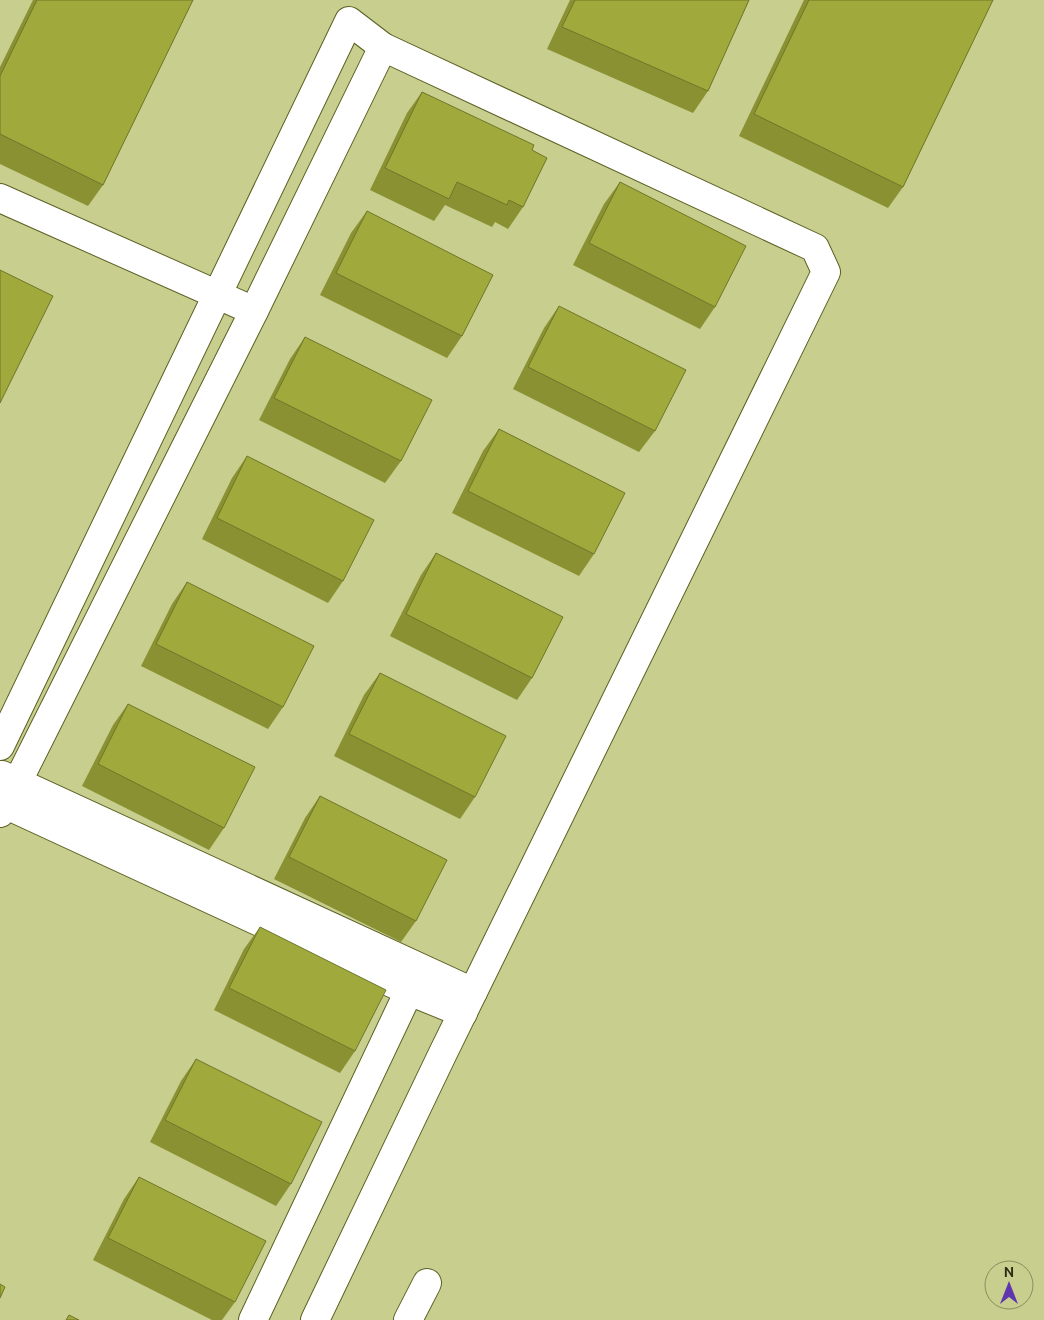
<svg xmlns="http://www.w3.org/2000/svg" width="1044" height="1320" font-family="Ubuntu,sans-serif">
  <rect width="100%" height="100%" fill="#c7ce8e"/>
  <g fill="none" stroke-linecap="round" stroke-linejoin="round">
    <g stroke="#5c6123" stroke-width="30">
      <g id="minor">
        <path d="M 0,198 L 254,311"/>
        <path d="M 0,746 L 349,21 L 383,47 L 815,248 L 826,272 L 443,1053 L 315,1320"/>
        <path d="M 2,775 L 473,992"/>
        <path d="M 0,802 L 409,991 L 463,1013"/>
        <path d="M 0,813 L 17,783 L 254,311 L 383,47"/>
        <path d="M 253,1320 L 409,991"/>
        <path d="M 408,1320 L 427,1283"/>
      </g>
    </g>
    <use href="#minor" stroke="#fff" stroke-width="28"/>
  </g>
  <g fill="#8a9133">
    <path d="M 33,0 L 193,0 L 103,185 L 88,206 L 0,164 L 0,67 Z"/>
    <path d="M 570,0 L 749,0 L 708,91 L 693,113 L 547,49 Z"/>
    <path d="M 804,0 L 993,0 L 903,187 L 888,208 L 739,136 Z"/>
    <path d="M 422,92 L 532,150 L 523,207 L 508,229 L 495,222 L 492,227 L 445,205 L 434,221 L 370,190 L 407,113 Z"/>
    <path d="M 620,182 L 715,307 L 700,329 L 573,265 L 604,204 Z"/>
    <path d="M 367,211 L 462,336 L 447,358 L 320,295 L 351,233 Z"/>
    <path d="M 559,306 L 655,431 L 639,452 L 513,389 L 544,328 Z"/>
    <path d="M 305,337 L 401,461 L 385,483 L 259,420 L 290,359 Z"/>
    <path d="M 499,429 L 594,554 L 579,576 L 452,513 L 483,451 Z"/>
    <path d="M 247,456 L 343,581 L 328,603 L 202,539 L 232,478 Z"/>
    <path d="M 436,553 L 532,678 L 517,700 L 390,636 L 421,575 Z"/>
    <path d="M 187,582 L 283,707 L 268,729 L 141,666 L 172,604 Z"/>
    <path d="M 380,673 L 475,797 L 460,819 L 334,756 L 364,695 Z"/>
    <path d="M 128,704 L 224,828 L 209,850 L 82,786 L 113,725 Z"/>
    <path d="M 320,796 L 416,921 L 401,942 L 274,879 L 305,818 Z"/>
    <path d="M 260,927 L 355,1051 L 340,1073 L 214,1010 L 244,949 Z"/>
    <path d="M 196,1059 L 291,1184 L 276,1206 L 150,1142 L 181,1081 Z"/>
    <path d="M 139,1177 L 235,1302 L 222,1320 L 212,1320 L 93,1260 L 124,1199 Z"/>
  </g>
  <g fill="#a0a93b" stroke="#707629">
    <path d="M 37,0 L 193,0 L 103,185 L 0,134 L 0,76 Z"/>
    <path d="M 575,0 L 749,0 L 708,91 L 562,27 Z"/>
    <path d="M 809,0 L 993,0 L 903,187 L 754,114 Z"/>
    <path d="M 422,92 L 534,145 L 532,150 L 547,158 L 523,207 L 509,200 L 507,205 L 457,182 L 449,199 L 385,168 Z"/>
    <path d="M 620,182 L 746,246 L 715,307 L 589,243 Z"/>
    <path d="M 367,211 L 493,275 L 462,336 L 336,273 Z"/>
    <path d="M 0,270 L 53,296 L 0,403 Z"/>
    <path d="M 559,306 L 686,370 L 655,431 L 528,367 Z"/>
    <path d="M 305,337 L 432,400 L 401,461 L 274,398 Z"/>
    <path d="M 499,429 L 625,493 L 594,554 L 468,491 Z"/>
    <path d="M 247,456 L 374,520 L 343,581 L 217,518 Z"/>
    <path d="M 436,553 L 563,617 L 532,678 L 406,614 Z"/>
    <path d="M 187,582 L 314,646 L 283,707 L 156,644 Z"/>
    <path d="M 380,673 L 506,736 L 475,797 L 349,734 Z"/>
    <path d="M 128,704 L 255,767 L 224,828 L 98,764 Z"/>
    <path d="M 320,796 L 447,860 L 416,921 L 289,857 Z"/>
    <path d="M 260,927 L 386,990 L 355,1051 L 229,988 Z"/>
    <path d="M 196,1059 L 322,1122 L 291,1184 L 165,1120 Z"/>
    <path d="M 139,1177 L 266,1241 L 235,1302 L 108,1238 Z"/>
    <path d="M 0,1284 L 5,1287 L 0,1298 Z"/>
    <path d="M 69,1315 L 79,1320 L 66,1320 Z"/>
  </g>
  <g transform="translate(1009 1285)"><circle r="24" fill="#c7ce8e" stroke="#898e5d"/>
  <path d="M0-4L9 19L0 12L-9 19Z" fill="#5f36ae"/>
  <text y="-8" font-size="14" font-weight="bold" text-anchor="middle" fill="#2b2d14">N</text>
  </g>
</svg>
